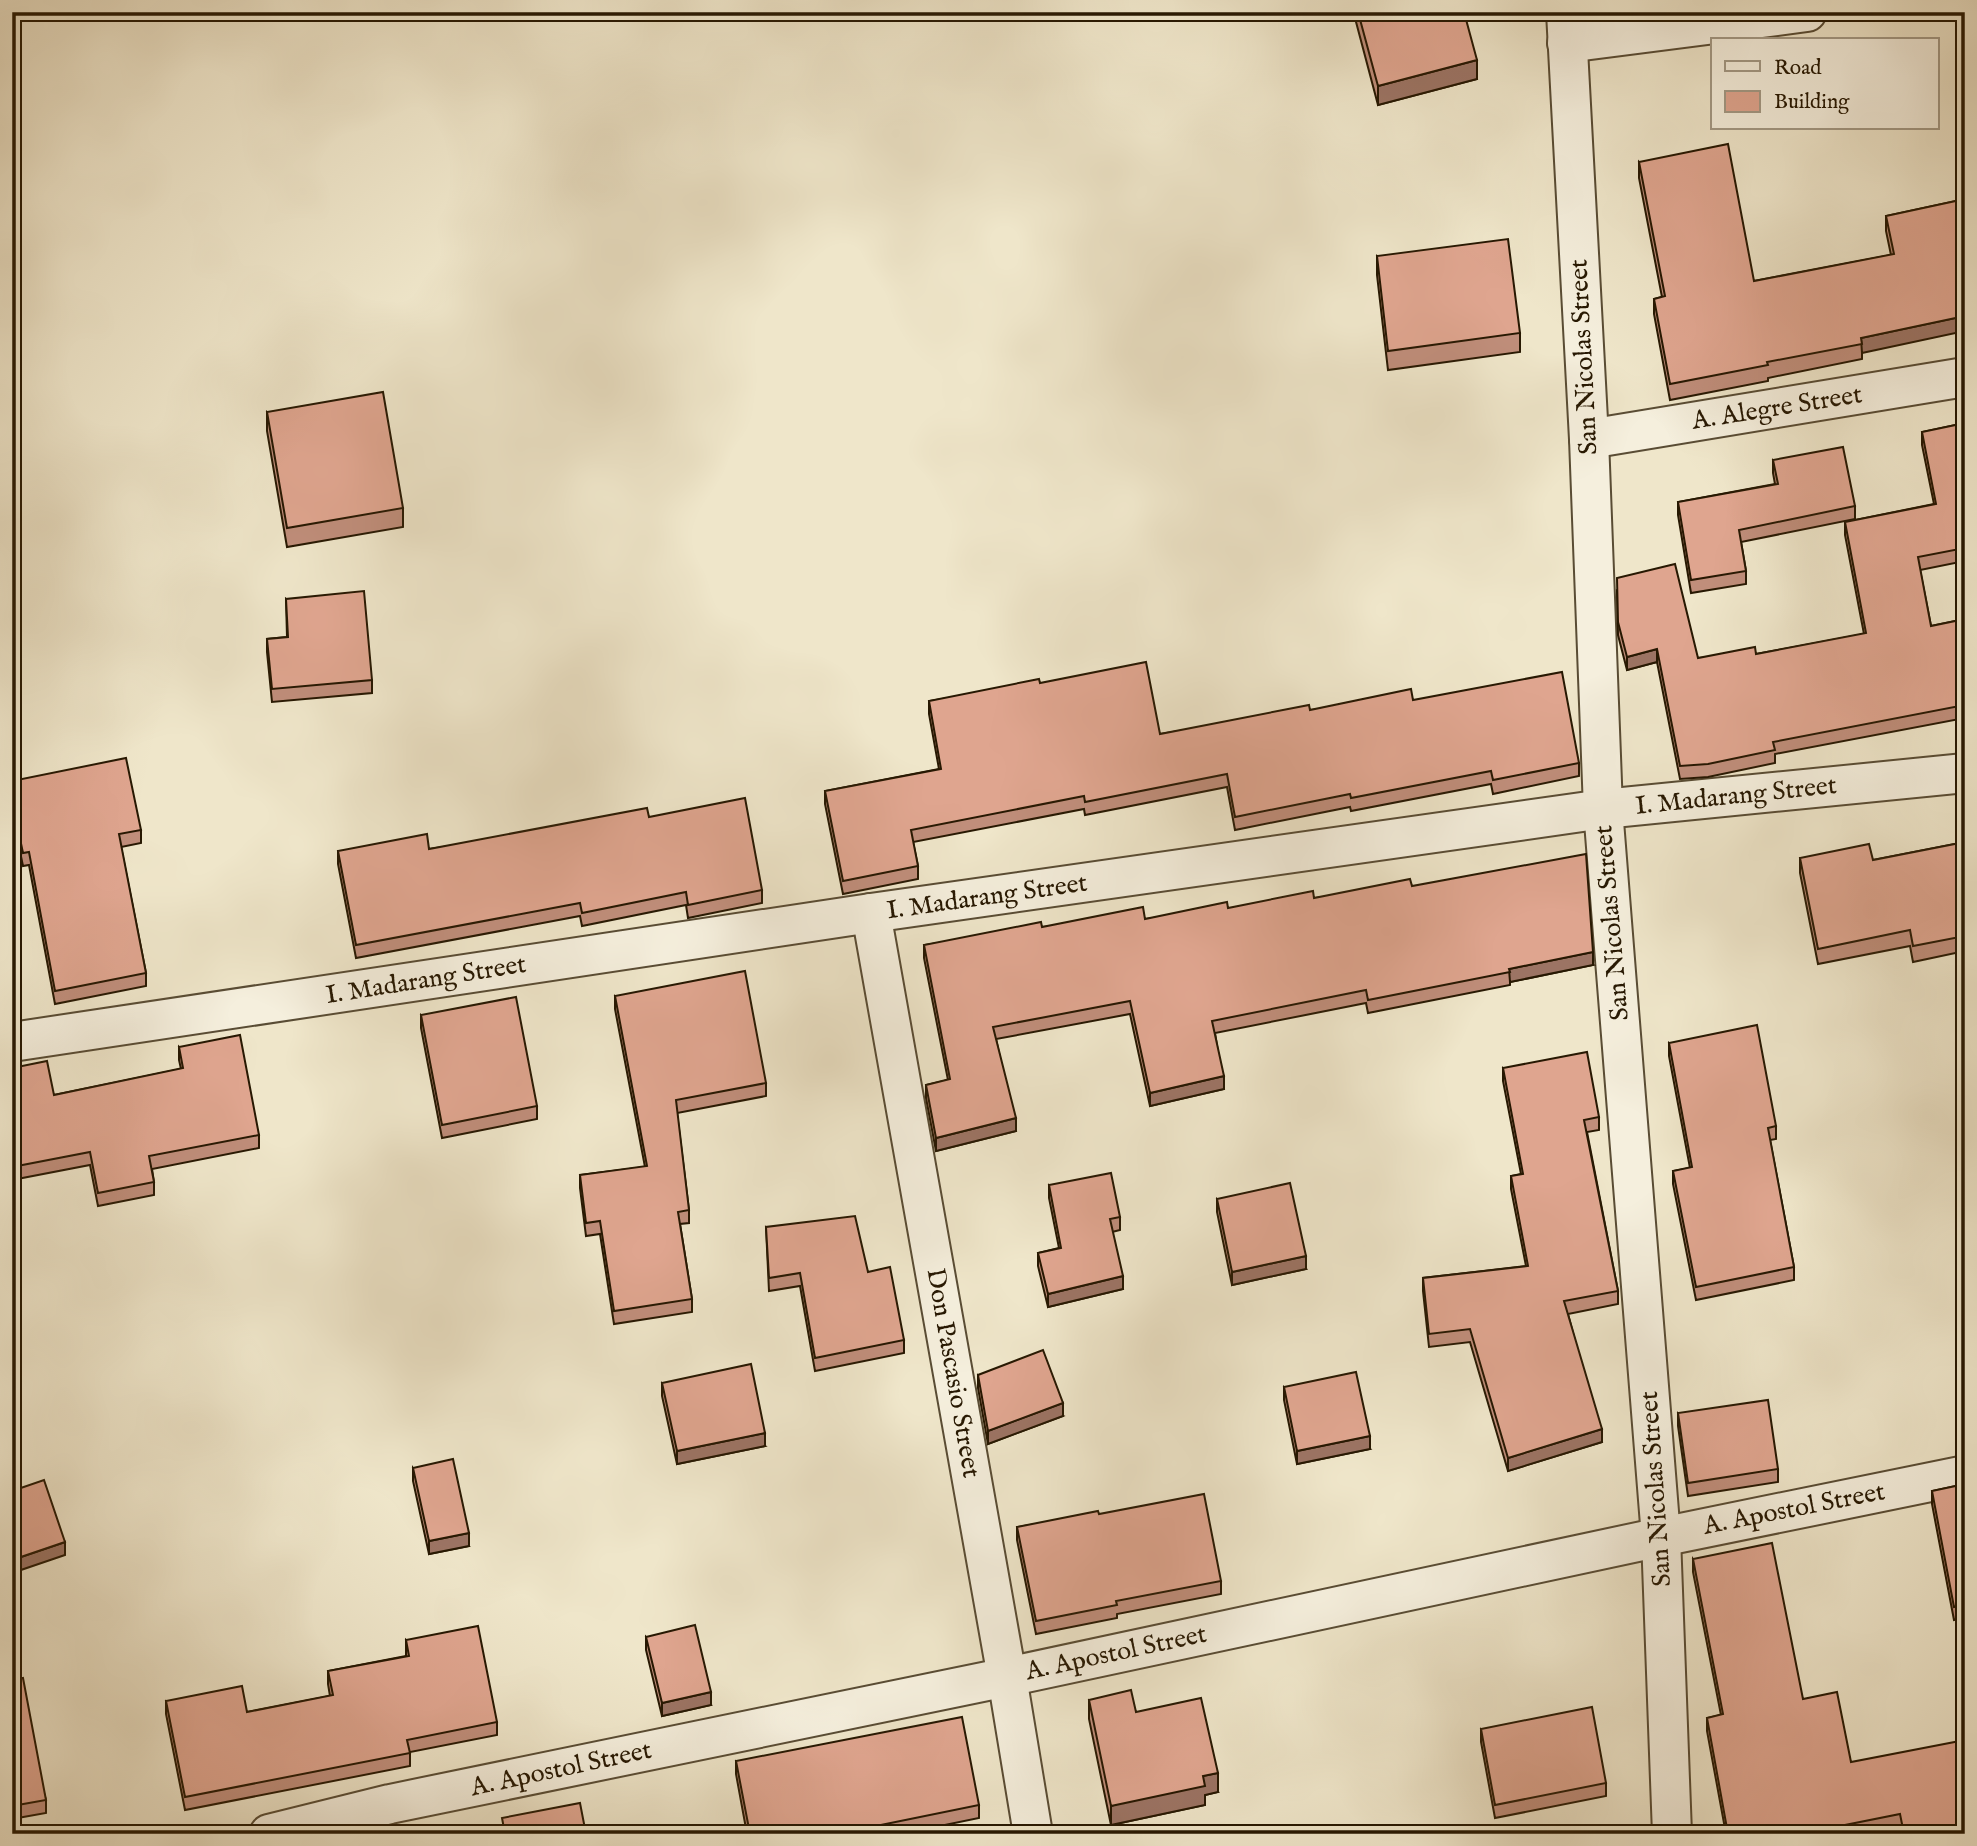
<svg xmlns="http://www.w3.org/2000/svg" width="1977" height="1846" font-family="'IM FELL English',serif">
  <rect width="100%" height="100%" fill="#efe6ca"/>
  <filter id="stains"><feTurbulence type="fractalNoise" baseFrequency=".00286" numOctaves="4"/><feColorMatrix values="0 0 0 0 .2 0 0 0 0 .09 0 0 0 0 .02 0 0 0 .5 -.17"/></filter>
  <radialGradient id="worn" r=".72"><stop offset=".6" stop-color="#630" stop-opacity="0"/><stop offset="1" stop-color="#630" stop-opacity=".3"/></radialGradient>
  <g fill="none" stroke-linecap="round" stroke-linejoin="round">
    <g stroke="#594c34" stroke-width="42">
      <g id="minor">
        <path d="M 1567,43 L 1807,12"/>
        <path d="M 1589,439 L 1965,377"/>
        <path d="M 871,913 L 1007,1677 L 1033,1834"/>
        <path d="M 12,1042 L 871,913 L 1603,809 L 1965,773"/>
        <path d="M 269,1834 L 390,1804 L 1007,1677 L 1661,1537 L 1965,1475"/>
      </g>
    </g>
    <g stroke="#594c34" stroke-width="42">
      <path id="tertiary" d="M 1566,12 L 1589,439 L 1603,809 L 1661,1537 L 1672,1834"/>
    </g>
    <use href="#minor" stroke="#f5efdd" stroke-width="38"/>
    <use href="#tertiary" stroke="#f5efdd" stroke-width="38"/>
  </g>
  <g fill="#c08e7b" stroke="#271802" stroke-width="2">
    <path d="M 1355,12 L 1464,12 L 1477,79 L 1378,105 L 1355,18 Z"/>
    <path d="M 1639,162 L 1754,281 L 1891,255 L 1886,231 L 1886,216 L 1965,199 L 1862,353 L 1862,359 L 1768,378 L 1768,381 L 1670,400 L 1654,314 L 1654,299 L 1662,297 L 1639,178 Z"/>
    <path d="M 1377,256 L 1520,333 L 1520,352 L 1388,370 L 1377,275 Z"/>
    <path d="M 267,412 L 403,508 L 403,527 L 287,547 L 267,431 Z"/>
    <path d="M 1965,423 L 1965,561 L 1920,570 L 1931,626 L 1965,619 L 1965,718 L 1775,754 L 1775,763 L 1708,777 L 1680,779 L 1657,662 L 1627,670 L 1618,635 L 1617,591 L 1698,658 L 1756,654 L 1864,634 L 1845,535 L 1845,522 L 1934,504 L 1922,445 L 1922,432 Z"/>
    <path d="M 1773,460 L 1855,506 L 1855,519 L 1741,542 L 1746,571 L 1746,584 L 1691,593 L 1678,515 L 1678,502 L 1775,484 L 1773,473 Z"/>
    <path d="M 286,599 L 372,680 L 372,693 L 272,702 L 267,652 L 267,639 L 287,637 Z"/>
    <path d="M 1040,683 L 1160,734 L 1310,710 L 1413,700 L 1579,763 L 1579,776 L 1493,794 L 1491,784 L 1351,811 L 1350,807 L 1235,830 L 1227,787 L 1085,815 L 1084,809 L 913,842 L 918,866 L 918,879 L 843,894 L 825,804 L 825,791 L 939,769 L 929,714 L 929,701 Z"/>
    <path d="M 12,781 L 141,830 L 141,843 L 121,847 L 146,973 L 146,986 L 55,1004 L 29,865 L 23,866 L 12,814 Z"/>
    <path d="M 649,817 L 762,890 L 762,903 L 688,918 L 686,905 L 582,926 L 580,916 L 356,958 L 338,864 L 338,851 L 429,849 Z"/>
    <path d="M 1965,842 L 1965,951 L 1913,962 L 1910,946 L 1818,964 L 1800,873 L 1800,858 L 1873,860 Z"/>
    <path d="M 1412,886 L 1593,965 L 1510,982 L 1510,985 L 1368,1013 L 1366,1003 L 1215,1033 L 1224,1089 L 1150,1106 L 1130,1014 L 996,1039 L 1016,1131 L 936,1151 L 926,1098 L 926,1085 L 948,1080 L 924,958 L 924,945 L 1042,927 L 1145,919 Z"/>
    <path d="M 615,996 L 766,1083 L 766,1096 L 677,1113 L 689,1210 L 689,1223 L 680,1224 L 692,1299 L 692,1312 L 614,1324 L 600,1234 L 586,1236 L 580,1188 L 580,1175 L 645,1167 L 615,1009 Z"/>
    <path d="M 421,1015 L 537,1106 L 537,1119 L 442,1138 L 421,1028 Z"/>
    <path d="M 1669,1043 L 1776,1126 L 1776,1139 L 1770,1140 L 1794,1267 L 1794,1280 L 1696,1300 L 1673,1184 L 1673,1171 L 1690,1168 L 1669,1056 Z"/>
    <path d="M 179,1047 L 259,1135 L 259,1148 L 152,1169 L 154,1182 L 154,1195 L 98,1206 L 90,1165 L 12,1180 L 12,1068 L 54,1095 L 181,1069 L 179,1060 Z"/>
    <path d="M 1503,1068 L 1599,1117 L 1599,1130 L 1587,1132 L 1618,1291 L 1618,1304 L 1568,1314 L 1602,1442 L 1508,1471 L 1470,1342 L 1429,1347 L 1423,1291 L 1423,1278 L 1526,1266 L 1511,1189 L 1511,1176 L 1521,1174 L 1503,1081 Z"/>
    <path d="M 1049,1185 L 1120,1217 L 1120,1230 L 1112,1232 L 1123,1289 L 1048,1307 L 1038,1266 L 1038,1253 L 1059,1248 L 1049,1198 Z"/>
    <path d="M 1217,1199 L 1306,1269 L 1232,1285 L 1217,1212 Z"/>
    <path d="M 766,1227 L 868,1272 L 904,1340 L 904,1353 L 815,1371 L 800,1286 L 769,1291 Z"/>
    <path d="M 978,1375 L 1063,1416 L 988,1444 L 978,1388 Z"/>
    <path d="M 662,1383 L 765,1446 L 677,1464 L 662,1396 Z"/>
    <path d="M 1284,1387 L 1370,1449 L 1297,1464 L 1284,1400 Z"/>
    <path d="M 1678,1413 L 1778,1469 L 1778,1482 L 1688,1496 L 1678,1426 Z"/>
    <path d="M 413,1468 L 469,1546 L 429,1554 L 413,1481 Z"/>
    <path d="M 1965,1484 L 1965,1618 L 1954,1620 L 1932,1504 L 1932,1491 Z"/>
    <path d="M 1099,1514 L 1221,1581 L 1221,1594 L 1117,1614 L 1117,1618 L 1036,1634 L 1017,1540 L 1017,1527 Z"/>
    <path d="M 1693,1559 L 1803,1699 L 1851,1762 L 1965,1834 L 1901,1834 L 1900,1827 L 1865,1834 L 1726,1834 L 1707,1731 L 1707,1718 L 1721,1715 L 1693,1572 Z"/>
    <path d="M 646,1637 L 711,1705 L 662,1716 L 646,1650 Z"/>
    <path d="M 406,1640 L 497,1722 L 497,1735 L 410,1752 L 410,1766 L 185,1810 L 166,1714 L 166,1701 L 247,1712 L 330,1696 L 328,1684 L 328,1671 L 406,1656 Z"/>
    <path d="M 12,1680 L 46,1800 L 46,1813 L 12,1819 Z"/>
    <path d="M 1089,1700 L 1136,1712 L 1218,1792 L 1205,1795 L 1205,1805 L 1111,1825 L 1089,1719 Z"/>
    <path d="M 1481,1729 L 1606,1783 L 1606,1796 L 1495,1818 L 1481,1742 Z"/>
    <path d="M 736,1761 L 979,1805 L 979,1818 L 901,1834 L 747,1834 L 736,1774 Z"/>
  </g>
  <g fill="#9c7464" stroke="#271802" stroke-width="2">
    <path d="M 1477,60 L 1477,79 L 1378,105 L 1378,86 Z"/>
    <path d="M 1965,316 L 1965,331 L 1862,353 L 1861,338 Z"/>
    <path d="M 1657,649 L 1657,662 L 1627,670 L 1627,657 Z"/>
    <path d="M 1593,952 L 1593,965 L 1510,982 L 1509,969 Z"/>
    <path d="M 1224,1076 L 1224,1089 L 1150,1106 L 1150,1093 Z"/>
    <path d="M 1016,1118 L 1016,1131 L 936,1151 L 936,1138 Z"/>
    <path d="M 1306,1256 L 1306,1269 L 1232,1285 L 1232,1272 Z"/>
    <path d="M 1123,1276 L 1123,1289 L 1048,1307 L 1048,1294 Z"/>
    <path d="M 1063,1403 L 1063,1416 L 988,1444 L 988,1431 Z"/>
    <path d="M 1602,1429 L 1602,1442 L 1508,1471 L 1508,1458 Z"/>
    <path d="M 765,1433 L 765,1446 L 677,1464 L 677,1451 Z"/>
    <path d="M 1370,1436 L 1370,1449 L 1297,1464 L 1297,1451 Z"/>
    <path d="M 469,1533 L 469,1546 L 429,1554 L 429,1541 Z"/>
    <path d="M 65,1542 L 65,1555 L 12,1573 L 12,1560 Z"/>
    <path d="M 711,1692 L 711,1705 L 662,1716 L 662,1703 Z"/>
    <path d="M 1218,1773 L 1218,1792 L 1205,1795 L 1205,1805 L 1111,1825 L 1111,1806 L 1203,1776 Z"/>
  </g>
  <g fill="#dfa58f" stroke="#271802" stroke-width="2">
    <path d="M 1358,12 L 1464,12 L 1477,60 L 1378,86 Z"/>
    <path d="M 1728,144 L 1754,281 L 1894,254 L 1886,216 L 1965,199 L 1965,316 L 1861,338 L 1862,344 L 1767,362 L 1768,365 L 1670,384 L 1654,299 L 1665,296 L 1639,162 Z"/>
    <path d="M 1508,239 L 1520,333 L 1388,351 L 1377,256 Z"/>
    <path d="M 383,392 L 403,508 L 287,528 L 267,412 Z"/>
    <path d="M 1965,423 L 1965,548 L 1918,557 L 1931,626 L 1965,619 L 1965,705 L 1773,742 L 1775,750 L 1708,764 L 1680,766 L 1657,649 L 1627,657 L 1618,622 L 1617,578 L 1675,564 L 1698,658 L 1755,647 L 1756,654 L 1866,633 L 1845,522 L 1936,504 L 1922,432 Z"/>
    <path d="M 1843,447 L 1855,506 L 1739,530 L 1746,571 L 1691,580 L 1678,502 L 1778,484 L 1773,460 Z"/>
    <path d="M 364,591 L 372,680 L 272,689 L 267,639 L 288,637 L 286,599 Z"/>
    <path d="M 1146,662 L 1160,734 L 1309,705 L 1310,710 L 1411,689 L 1413,700 L 1562,672 L 1579,763 L 1493,780 L 1491,771 L 1351,798 L 1350,794 L 1235,817 L 1227,774 L 1085,802 L 1084,796 L 911,830 L 918,866 L 843,881 L 825,791 L 941,769 L 929,701 L 1039,679 L 1040,683 Z"/>
    <path d="M 126,758 L 141,830 L 119,834 L 146,973 L 55,991 L 29,852 L 23,853 L 12,801 L 12,781 Z"/>
    <path d="M 745,798 L 762,890 L 688,905 L 686,892 L 582,913 L 580,903 L 356,945 L 338,851 L 427,834 L 429,849 L 647,808 L 649,817 Z"/>
    <path d="M 1965,842 L 1965,936 L 1913,946 L 1910,930 L 1818,949 L 1800,858 L 1869,844 L 1873,860 Z"/>
    <path d="M 1586,854 L 1593,952 L 1509,969 L 1510,972 L 1368,1000 L 1366,990 L 1212,1021 L 1224,1076 L 1150,1093 L 1130,1001 L 993,1027 L 1016,1118 L 936,1138 L 926,1085 L 950,1079 L 924,945 L 1041,922 L 1042,927 L 1143,907 L 1145,919 L 1227,902 L 1228,908 L 1313,891 L 1314,898 L 1410,879 L 1412,886 Z"/>
    <path d="M 745,971 L 766,1083 L 676,1100 L 689,1210 L 678,1212 L 692,1299 L 614,1311 L 600,1221 L 586,1223 L 580,1175 L 647,1166 L 615,996 Z"/>
    <path d="M 516,997 L 537,1106 L 442,1125 L 421,1015 Z"/>
    <path d="M 1757,1025 L 1776,1126 L 1768,1128 L 1794,1267 L 1696,1287 L 1673,1171 L 1692,1167 L 1669,1043 Z"/>
    <path d="M 240,1035 L 259,1135 L 149,1156 L 154,1182 L 98,1193 L 90,1152 L 12,1167 L 12,1068 L 47,1061 L 54,1095 L 183,1068 L 179,1047 Z"/>
    <path d="M 1587,1052 L 1599,1117 L 1584,1120 L 1618,1291 L 1564,1301 L 1602,1429 L 1508,1458 L 1470,1329 L 1429,1334 L 1423,1278 L 1528,1266 L 1511,1176 L 1523,1174 L 1503,1068 Z"/>
    <path d="M 1111,1173 L 1120,1217 L 1110,1219 L 1123,1276 L 1048,1294 L 1038,1253 L 1061,1248 L 1049,1185 Z"/>
    <path d="M 1290,1183 L 1306,1256 L 1232,1272 L 1217,1199 Z"/>
    <path d="M 855,1216 L 868,1272 L 890,1267 L 904,1340 L 815,1358 L 800,1273 L 769,1278 L 766,1227 Z"/>
    <path d="M 1043,1350 L 1063,1403 L 988,1431 L 978,1375 Z"/>
    <path d="M 751,1364 L 765,1433 L 677,1451 L 662,1383 Z"/>
    <path d="M 1356,1372 L 1370,1436 L 1297,1451 L 1284,1387 Z"/>
    <path d="M 1768,1400 L 1778,1469 L 1688,1483 L 1678,1413 Z"/>
    <path d="M 453,1459 L 469,1533 L 429,1541 L 413,1468 Z"/>
    <path d="M 44,1480 L 65,1542 L 12,1560 L 12,1491 Z"/>
    <path d="M 1965,1484 L 1965,1605 L 1954,1607 L 1932,1491 Z"/>
    <path d="M 1204,1494 L 1221,1581 L 1116,1601 L 1117,1605 L 1036,1621 L 1017,1527 L 1098,1511 L 1099,1514 Z"/>
    <path d="M 1772,1543 L 1803,1699 L 1837,1692 L 1851,1762 L 1965,1740 L 1965,1834 L 1904,1834 L 1900,1814 L 1800,1834 L 1728,1834 L 1707,1718 L 1723,1714 L 1693,1559 Z"/>
    <path d="M 695,1625 L 711,1692 L 662,1703 L 646,1637 Z"/>
    <path d="M 478,1626 L 497,1722 L 407,1740 L 410,1753 L 185,1797 L 166,1701 L 242,1686 L 247,1712 L 333,1695 L 328,1671 L 409,1656 L 406,1640 Z"/>
    <path d="M 23,1678 L 46,1800 L 12,1806 L 12,1680 Z"/>
    <path d="M 1131,1690 L 1136,1712 L 1201,1698 L 1218,1773 L 1203,1776 L 1205,1786 L 1111,1806 L 1089,1700 Z"/>
    <path d="M 1592,1707 L 1606,1783 L 1495,1805 L 1481,1729 Z"/>
    <path d="M 962,1717 L 979,1805 L 866,1828 L 868,1834 L 750,1834 L 736,1761 Z"/>
    <path d="M 580,1803 L 586,1834 L 505,1834 L 502,1818 Z"/>
  </g>
  <g text-anchor="middle" dominant-baseline="central" stroke-width="6" stroke-linejoin="round" paint-order="stroke">
    <g font-size="26" fill="#271802" stroke="#f5efdd">
      <text transform="translate(1584 357) rotate(-93)">San Nicolas Street</text>
      <text transform="translate(1777 408) rotate(-9)">A. Alegre Street</text>
      <text transform="translate(1736 796) rotate(-6)">I. Madarang Street</text>
      <text transform="translate(987 897) rotate(-8)">I. Madarang Street</text>
      <text transform="translate(1612 923) rotate(-95)">San Nicolas Street</text>
      <text transform="translate(426 980) rotate(-9)">I. Madarang Street</text>
      <text transform="translate(953 1373) rotate(80)">Don Pascasio Street</text>
      <text transform="translate(1656 1489) rotate(-94)">San Nicolas Street</text>
      <text transform="translate(1794 1509) rotate(-11)">A. Apostol Street</text>
      <text transform="translate(1116 1653) rotate(-12)">A. Apostol Street</text>
      <text transform="translate(561 1769) rotate(-12)">A. Apostol Street</text>
    </g>
  </g>
  <rect width="1977" height="1846" fill="none" stroke="#efe6ca" stroke-width="42"/>
  <rect x="14" y="14" width="1949" height="1818" fill="none" stroke="#271802" stroke-width="3.5"/>
  <rect x="21" y="21" width="1935" height="1804" fill="none" stroke="#271802" stroke-width="2"/>
  <rect x="1711" y="38" width="228" height="91" fill="#f5efdd" stroke="#a39985" stroke-width="2"/>
  <rect x="1725" y="61" width="35" height="10" fill="#f5efdd" stroke="#a39985" stroke-width="2"/>
  <text x="1774" y="74" font-size="21" fill="#271802">Road</text>
  <rect x="1725" y="91" width="35" height="21" fill="#dfa58f" stroke="#a39985" stroke-width="2"/>
  <text x="1774" y="108" font-size="21" fill="#271802">Building</text>
  <rect width="100%" height="100%" filter="url(#stains)"/>
  <rect width="100%" height="100%" fill="url(#worn)"/>
</svg>
